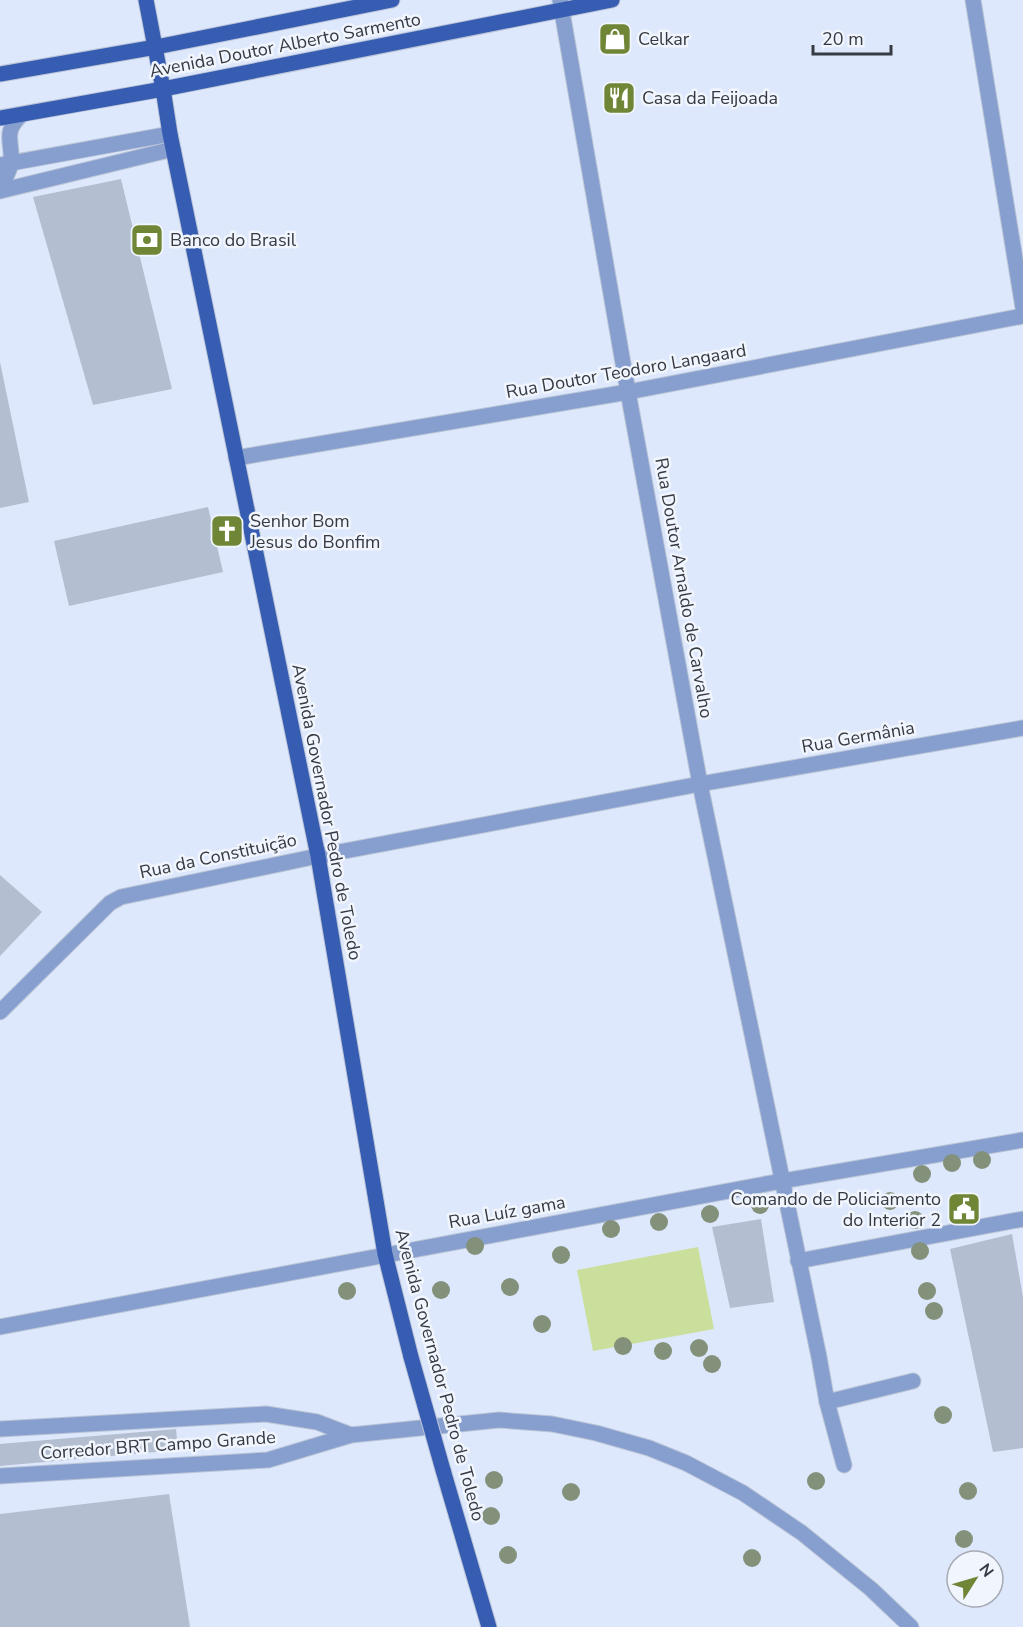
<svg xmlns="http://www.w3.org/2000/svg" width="1023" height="1627" font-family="'Nunito Sans',sans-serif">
  <rect width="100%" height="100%" fill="#dee8fc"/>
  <path fill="#cbdf9d" d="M 698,1247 L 714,1329 L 593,1351 L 577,1270 Z"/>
  <g fill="#b4bed1">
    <path d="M 121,179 L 172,389 L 93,405 L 33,197 Z"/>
    <path d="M 0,362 L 29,502 L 0,508 Z"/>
    <path d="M 208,507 L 223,572 L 69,606 L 54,541 Z"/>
    <path d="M 0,875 L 42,912 L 0,956 Z"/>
    <path d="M 761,1219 L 774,1302 L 730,1308 L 712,1227 Z"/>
    <path d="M 1012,1234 L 1023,1297 L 1023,1448 L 993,1452 L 950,1249 Z"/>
    <path d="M 176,1429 L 178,1450 L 0,1466 L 0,1444 Z"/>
    <path d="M 169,1494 L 190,1627 L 0,1627 L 0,1514 Z"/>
  </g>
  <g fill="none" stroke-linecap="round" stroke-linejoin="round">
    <g stroke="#bcc5d7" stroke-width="17">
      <g id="minor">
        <path d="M 560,0 L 628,392 L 700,784 L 819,1357 L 827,1402 L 844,1465"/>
        <path d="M 973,0 L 1023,308"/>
        <path d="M 0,165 L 170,134"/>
        <path d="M 0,189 C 3,182 10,171 11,163 C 13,142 2,133 21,115"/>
        <path d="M 0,191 L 173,149"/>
        <path d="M 236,458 L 628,392 L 1023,316"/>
        <path d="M 0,1012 L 110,903 L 121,897 L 318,856 L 700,784 L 1023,728"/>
        <path d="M 798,1261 L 1023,1219"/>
        <path d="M 0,1327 L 782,1181 L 1023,1140"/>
        <path d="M 827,1402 L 913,1381"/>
        <path d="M 0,1429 L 266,1414 L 317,1422 L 351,1435"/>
        <path d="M 0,1476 L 268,1460 L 351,1435 L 499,1420 L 552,1424 L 596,1433 L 649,1448 L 686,1463 L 743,1493 L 802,1533 L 871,1589 L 911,1627"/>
      </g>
    </g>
    <g stroke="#bcc5d7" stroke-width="17">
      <g id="major">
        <path d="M 146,0 L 163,89 L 170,134 L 318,856 L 385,1254 L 411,1357"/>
        <path d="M 0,74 L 156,47 L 392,0"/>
        <path d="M 0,118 L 163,89 L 612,0"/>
        <path d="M 443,1470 L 489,1627"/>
      </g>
    </g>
    <use href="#minor" stroke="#869fce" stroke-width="15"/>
    <use href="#major" stroke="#365db2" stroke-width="15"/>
    <g stroke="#bcc5d7" stroke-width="17" stroke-linecap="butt">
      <path id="major-bridge" d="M 411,1357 L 443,1470"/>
    </g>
    <use href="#major-bridge" stroke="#365db2" stroke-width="15"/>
  </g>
  <g fill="#84917a">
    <circle cx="982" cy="1160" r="9"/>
    <circle cx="952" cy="1163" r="9"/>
    <circle cx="922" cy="1174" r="9"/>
    <circle cx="890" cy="1201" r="9"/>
    <circle cx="760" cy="1205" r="9"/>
    <circle cx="710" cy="1214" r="9"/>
    <circle cx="915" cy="1220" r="9"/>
    <circle cx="659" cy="1222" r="9"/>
    <circle cx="611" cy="1229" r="9"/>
    <circle cx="475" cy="1246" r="9"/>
    <circle cx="920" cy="1251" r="9"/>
    <circle cx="561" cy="1255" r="9"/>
    <circle cx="510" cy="1287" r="9"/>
    <circle cx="441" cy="1290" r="9"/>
    <circle cx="347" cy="1291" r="9"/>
    <circle cx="927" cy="1291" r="9"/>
    <circle cx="934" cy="1311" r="9"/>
    <circle cx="542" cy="1324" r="9"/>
    <circle cx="623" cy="1346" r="9"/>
    <circle cx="699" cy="1348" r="9"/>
    <circle cx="663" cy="1351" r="9"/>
    <circle cx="712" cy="1364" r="9"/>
    <circle cx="943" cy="1415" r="9"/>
    <circle cx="494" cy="1480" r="9"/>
    <circle cx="816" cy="1481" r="9"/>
    <circle cx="968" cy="1491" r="9"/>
    <circle cx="571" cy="1492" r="9"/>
    <circle cx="491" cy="1516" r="9"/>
    <circle cx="964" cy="1539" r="9"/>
    <circle cx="508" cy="1555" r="9"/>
    <circle cx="752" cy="1558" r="9"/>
  </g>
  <defs>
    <g id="shop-square" transform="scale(1.725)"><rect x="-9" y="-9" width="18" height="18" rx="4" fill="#708637" stroke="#f1f5fd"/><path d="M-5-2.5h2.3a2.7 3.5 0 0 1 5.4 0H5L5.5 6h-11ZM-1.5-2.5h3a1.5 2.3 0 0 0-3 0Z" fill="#fff"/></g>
    <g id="restaurant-square" transform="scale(1.725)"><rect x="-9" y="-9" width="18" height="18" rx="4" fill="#708637" stroke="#f1f5fd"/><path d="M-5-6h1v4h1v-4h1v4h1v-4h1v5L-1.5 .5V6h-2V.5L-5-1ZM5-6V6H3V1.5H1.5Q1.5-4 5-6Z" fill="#fff"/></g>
    <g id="bank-square" transform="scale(1.725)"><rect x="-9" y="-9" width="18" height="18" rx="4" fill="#708637" stroke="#f1f5fd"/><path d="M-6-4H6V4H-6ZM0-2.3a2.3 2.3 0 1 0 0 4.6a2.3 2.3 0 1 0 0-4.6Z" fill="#fff"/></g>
    <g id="church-square" transform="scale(1.725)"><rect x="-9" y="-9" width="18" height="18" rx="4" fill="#708637" stroke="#f1f5fd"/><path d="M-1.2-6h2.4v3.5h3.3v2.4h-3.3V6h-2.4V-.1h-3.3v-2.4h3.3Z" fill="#fff"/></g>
    <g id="civic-square" transform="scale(1.725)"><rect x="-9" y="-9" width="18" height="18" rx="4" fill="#708637" stroke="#f1f5fd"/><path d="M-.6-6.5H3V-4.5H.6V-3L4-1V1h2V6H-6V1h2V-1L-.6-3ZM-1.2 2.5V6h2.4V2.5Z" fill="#fff"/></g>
  </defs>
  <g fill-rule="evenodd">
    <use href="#shop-square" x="615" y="39"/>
    <use href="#restaurant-square" x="619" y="98"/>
    <use href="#bank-square" x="147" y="240"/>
    <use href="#church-square" x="227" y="531"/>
    <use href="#civic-square" x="964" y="1209"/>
  </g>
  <g text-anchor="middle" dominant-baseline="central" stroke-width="5" stroke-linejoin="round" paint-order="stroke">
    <g font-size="18" fill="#363a42" stroke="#f1f5fd" text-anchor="start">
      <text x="638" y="39">Celkar</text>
      <text x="642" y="98">Casa da Feijoada</text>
      <text x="170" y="240">Banco do Brasil</text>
      <text x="250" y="521">Senhor Bom<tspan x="250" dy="21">Jesus do Bonfim</tspan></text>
      <text x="941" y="1199" text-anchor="end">Comando de Policiamento<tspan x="941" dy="21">do Interior 2</tspan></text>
    </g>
    <g font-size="18" fill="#363a42" stroke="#f1f5fd">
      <text transform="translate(285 45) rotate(-11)">Avenida Doutor Alberto Sarmento</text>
      <text transform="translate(626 371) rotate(-10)">Rua Doutor Teodoro Langaard</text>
      <text transform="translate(684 588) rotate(80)">Rua Doutor Arnaldo de Carvalho</text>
      <text transform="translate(858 737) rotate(-10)">Rua Germânia</text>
      <text transform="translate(327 812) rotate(79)">Avenida Governador Pedro de Toledo</text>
      <text transform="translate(218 856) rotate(-12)">Rua da Constituição</text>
      <text transform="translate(507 1212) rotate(-10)">Rua Luíz gama</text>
      <text transform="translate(440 1375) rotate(75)">Avenida Governador Pedro de Toledo</text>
      <text transform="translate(158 1445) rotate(-4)">Corredor BRT Campo Grande</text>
    </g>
  </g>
  <g transform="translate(975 1579) rotate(53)"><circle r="28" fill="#f1f5fd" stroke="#a6aab2" stroke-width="1.5"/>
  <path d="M0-4.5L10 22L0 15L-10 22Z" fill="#708637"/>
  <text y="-9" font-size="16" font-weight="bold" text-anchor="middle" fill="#363a42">N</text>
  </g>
  <path d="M813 45v9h78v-9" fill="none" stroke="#363a42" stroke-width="3"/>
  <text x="822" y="45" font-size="18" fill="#363a42" stroke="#f1f5fd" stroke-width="4.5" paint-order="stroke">20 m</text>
</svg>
